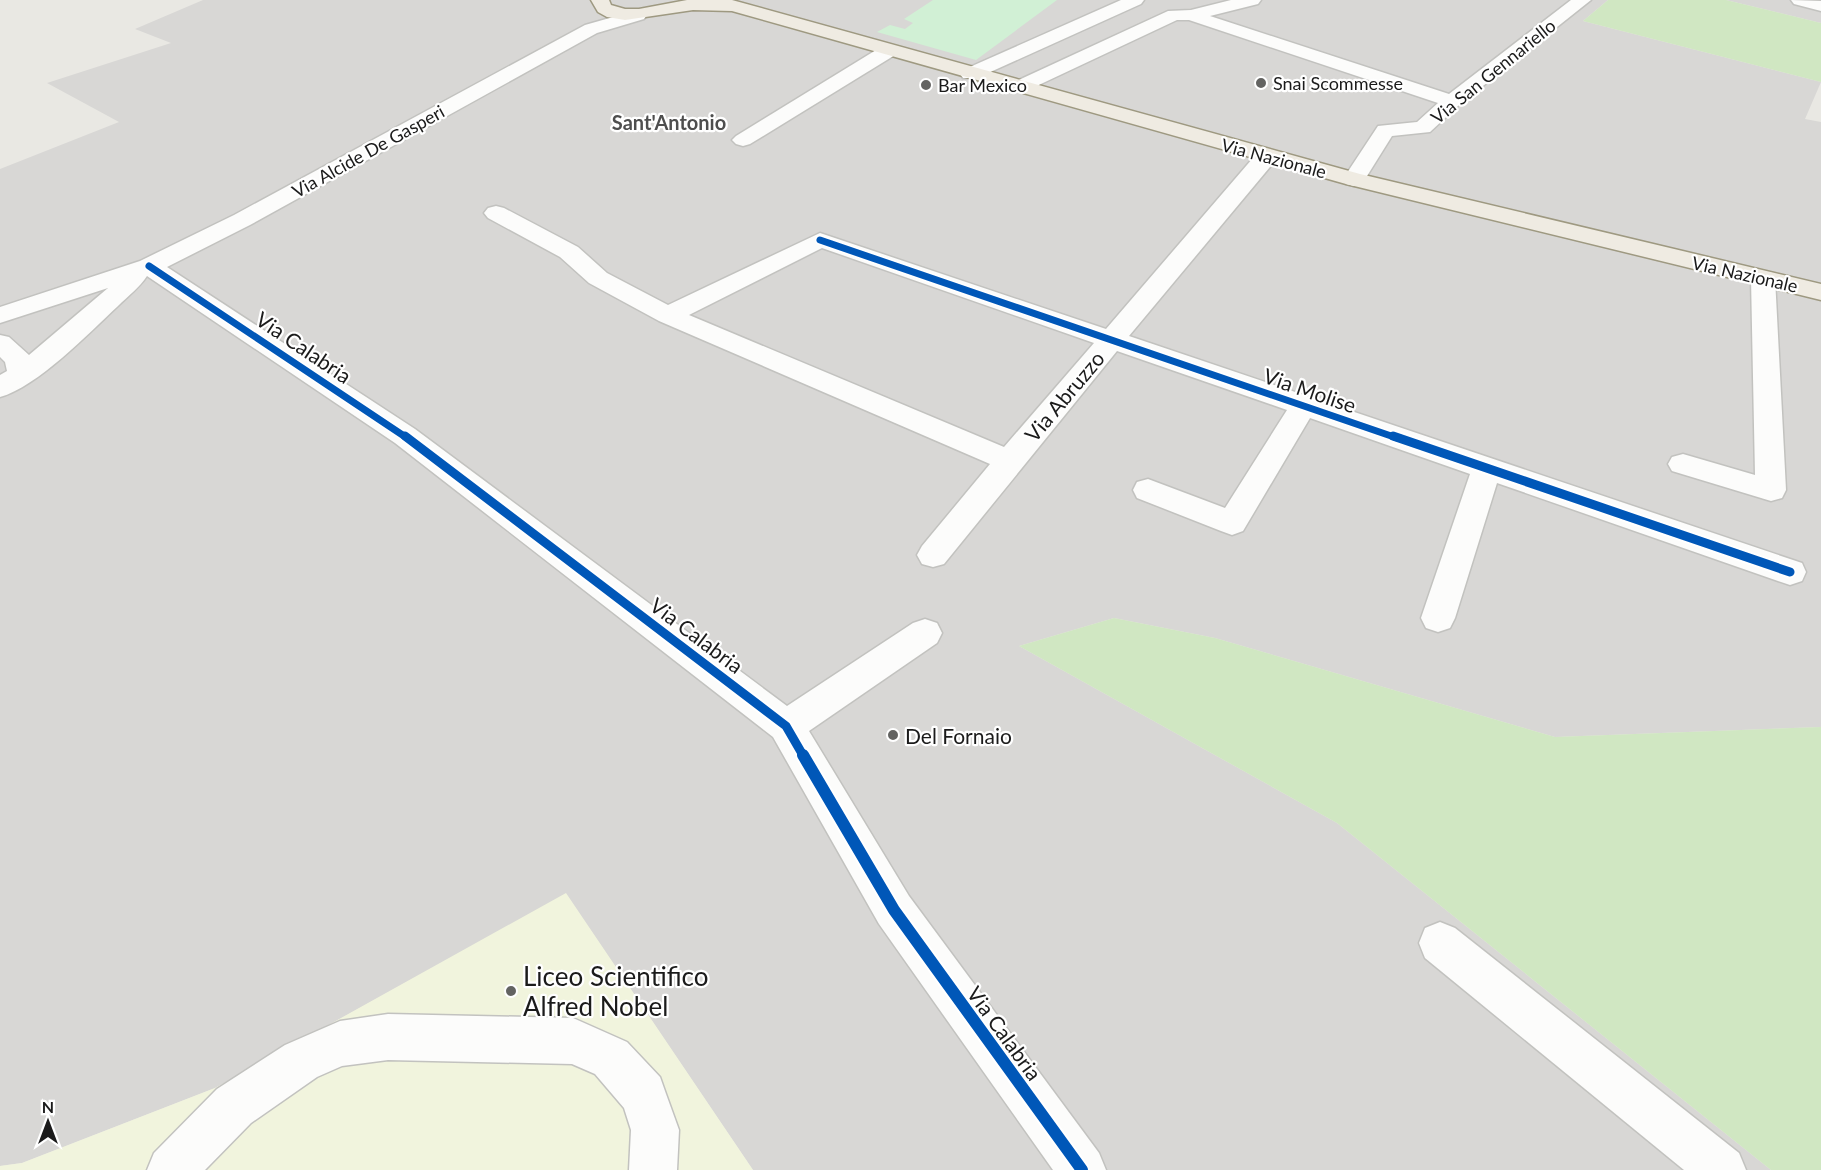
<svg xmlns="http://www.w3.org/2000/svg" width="1821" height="1170" font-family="Lato,sans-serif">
  <rect width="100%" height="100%" fill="#e9e8e3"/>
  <g fill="#d8d7d5">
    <path d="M 203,0 L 1608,0 L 1583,21 L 1821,82 L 1805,119 L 1821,122 L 1821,727 L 1555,737 L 1215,638 L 1114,618 L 1019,646 L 1337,823 L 1771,1170 L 753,1170 L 566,894 L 215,1088 L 22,1163 L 0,1166 L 0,169 L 119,122 L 47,83 L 171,43 L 135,29 Z"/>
    <path d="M 1726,0 L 1821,0 L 1821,23 Z"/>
  </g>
  <path fill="#f1f4dd" d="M 566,893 L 753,1170 L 0,1170 L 0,1166 L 22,1163 L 215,1088 Z"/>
  <g fill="#d0e7c2">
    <path d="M 1608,0 L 1726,0 L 1821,23 L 1821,82 L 1583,21 Z"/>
    <path d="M 1114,618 L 1215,638 L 1555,737 L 1821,727 L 1821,1170 L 1771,1170 L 1337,823 L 1019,646 Z"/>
  </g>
  <path fill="#d1f0d5" d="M 933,0 L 1057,0 L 976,60 L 877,32 L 890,25 L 905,29 L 913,23 L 904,19 Z"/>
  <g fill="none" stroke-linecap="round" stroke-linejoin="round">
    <g stroke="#c2c2bf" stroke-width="3">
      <g id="minor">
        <path d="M 1121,0 L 1144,0 L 1141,4 L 977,78 L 963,78 L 960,74 L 963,70 Z"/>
        <path d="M 1231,0 L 1261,0 L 1258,4 L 1210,16 L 1449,94 L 1571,0 L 1591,0 L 1459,105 L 1430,132 L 1392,136 L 1362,184 L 1354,186 L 1346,184 L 1343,179 L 1378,126 L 1417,122 L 1438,103 L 1189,20 L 1177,20 L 1026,91 L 1012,91 L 1009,87 L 1012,83 L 1168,11 L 1191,10 Z"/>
        <path d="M 1791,0 L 1821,1 L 1821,11 L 1794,4 Z"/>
        <path d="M 638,10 L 644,11 L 647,15 L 644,19 L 597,33 L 250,225 L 167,267 L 415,429 L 787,706 L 913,623 L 925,619 L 937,623 L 942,633 L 937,643 L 809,731 L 909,896 L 1099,1153 L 1106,1170 L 1053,1170 L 879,924 L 773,737 L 395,443 L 147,276 C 140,287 128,296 118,306 C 89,333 37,387 0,397 L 0,375 L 7,371 L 5,362 L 0,357 L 0,335 L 9,337 L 29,355 L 108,288 L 0,323 L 0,307 L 140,261 L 234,215 L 585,25 Z"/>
        <path d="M 888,45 L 895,47 L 897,51 L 895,55 L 750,144 L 743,146 L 736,144 L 732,140 L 736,136 L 881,47 Z"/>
        <path d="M 1267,150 L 1275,151 L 1278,156 L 1275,161 L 1129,336 L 1802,563 L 1806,572 L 1802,581 L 1790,585 L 1778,581 L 1497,483 L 1455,618 L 1450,628 L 1438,632 L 1426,628 L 1421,618 L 1470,474 L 1310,418 L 1243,531 L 1232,535 L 1221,531 L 1137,498 L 1133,490 L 1137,482 L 1148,479 L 1225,508 L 1287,410 L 1117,351 L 944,564 L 933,567 L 922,564 L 917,555 L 922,546 L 990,464 L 659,321 L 589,283 L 560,257 L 488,218 L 484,213 L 488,208 L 496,206 L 504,208 L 578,247 L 607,273 L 668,305 L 820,233 L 1106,329 L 1259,151 ZM 822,248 L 1094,343 L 1004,447 L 689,315 Z"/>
        <path d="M 1763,271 L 1772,273 L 1775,278 L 1786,490 L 1782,498 L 1771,501 L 1672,471 L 1668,464 L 1672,457 L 1683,454 L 1755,475 L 1751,278 L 1754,273 Z"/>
        <path d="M 1440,922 L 1455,928 L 1739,1153 L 1746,1170 L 1684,1170 L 1425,958 L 1419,943 L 1425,928 Z"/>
        <path d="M 388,1014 L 573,1018 L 627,1042 L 660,1077 L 666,1094 L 679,1130 L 677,1170 L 629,1170 L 631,1130 L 624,1108 L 595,1074 L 572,1064 L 388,1060 L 342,1066 L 317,1077 L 251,1123 L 205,1170 L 147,1170 L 154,1153 L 217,1089 L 285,1045 L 340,1021 Z"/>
      </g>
    </g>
    <g stroke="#9e9981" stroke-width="3">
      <path id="major" d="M 591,0 L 609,0 L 611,5 L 625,9 L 639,9 L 687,0 L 732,0 L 1360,174 L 1821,284 L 1821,300 L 1346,184 L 732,11 L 693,10 L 625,20 L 607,17 L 598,12 Z"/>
    </g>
    <use href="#minor" fill="#fcfcfb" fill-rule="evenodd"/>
    <use href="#major" fill="#efebe2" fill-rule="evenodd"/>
    <g stroke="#fff" stroke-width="10">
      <g id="cycleway-far2">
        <path d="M 820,240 L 1397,438"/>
        <path d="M 149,266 L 407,438"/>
      </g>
    </g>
    <g stroke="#fff" stroke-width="13">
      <g id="cycleway-far1">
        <path d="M 405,436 L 786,726 L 804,757"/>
        <path d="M 1393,436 L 1790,572"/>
      </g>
    </g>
    <g stroke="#fff" stroke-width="16">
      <path id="cycleway" d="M 803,755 L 894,910 L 1082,1170"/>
    </g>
    <use href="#cycleway-far2" stroke="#0057b8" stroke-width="7"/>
    <use href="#cycleway-far1" stroke="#0057b8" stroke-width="9"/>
    <use href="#cycleway" stroke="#0057b8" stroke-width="12"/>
  </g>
  <g fill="#636361" stroke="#fff" stroke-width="2">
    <circle cx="1261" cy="83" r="6"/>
    <circle cx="926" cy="85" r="6"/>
    <circle cx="893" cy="735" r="6"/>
    <circle cx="511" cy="991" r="6"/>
  </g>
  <g text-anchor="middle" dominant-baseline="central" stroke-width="4.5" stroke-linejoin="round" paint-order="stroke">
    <g font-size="18" fill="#1b1b1b" stroke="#fff">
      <text transform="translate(1493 71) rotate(-39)">Via San Gennariello</text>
      <text transform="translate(368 151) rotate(-29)">Via Alcide De Gasperi</text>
      <text transform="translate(1274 158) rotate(15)">Via Nazionale</text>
      <text transform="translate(1745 274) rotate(13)">Via Nazionale</text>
    </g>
    <g font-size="18" fill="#1b1b1b" stroke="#fff" text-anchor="start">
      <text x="1273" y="83">Snai Scommesse</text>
      <text x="938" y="85">Bar Mexico</text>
    </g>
    <g font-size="20" font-weight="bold" fill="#4e4e4e" stroke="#fff">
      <text x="669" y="122">Sant'Antonio</text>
    </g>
    <g font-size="21" fill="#1b1b1b" stroke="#fff">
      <text transform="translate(304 347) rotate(34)">Via Calabria</text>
      <text transform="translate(1310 390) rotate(19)">Via Molise</text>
      <text transform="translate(1064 396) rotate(-50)">Via Abruzzo</text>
      <text transform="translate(697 635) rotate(37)">Via Calabria</text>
      <text transform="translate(1005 1033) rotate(54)">Via Calabria</text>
    </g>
    <g font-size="21" fill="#1b1b1b" stroke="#fff" text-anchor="start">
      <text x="905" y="735">Del Fornaio</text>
    </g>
    <g font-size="26" fill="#1b1b1b" stroke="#fff" text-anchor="start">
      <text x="523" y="976">Liceo Scientifico<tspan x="523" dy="30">Alfred Nobel</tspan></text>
    </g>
  </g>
  <g transform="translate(48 1122)" stroke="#ffffff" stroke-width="4.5" paint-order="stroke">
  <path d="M0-4.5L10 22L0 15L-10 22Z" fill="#1b1b1b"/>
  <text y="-9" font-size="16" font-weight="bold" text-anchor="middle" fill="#1b1b1b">N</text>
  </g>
</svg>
